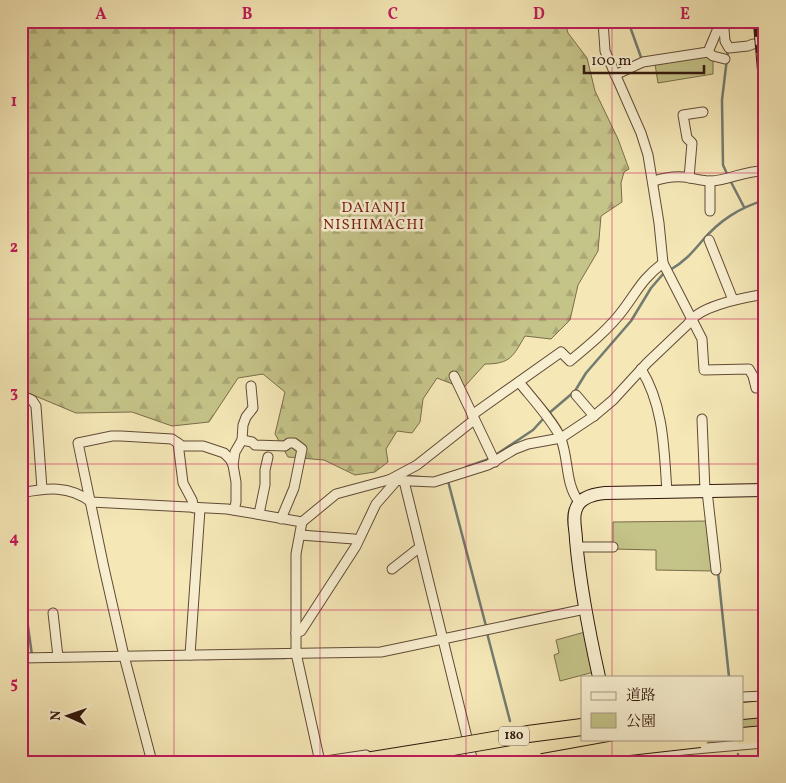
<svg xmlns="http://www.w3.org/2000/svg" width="786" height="783" font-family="Vollkorn,'Noto Serif JP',serif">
  <defs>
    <pattern id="forest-firs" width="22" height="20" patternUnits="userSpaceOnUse" patternTransform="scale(1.25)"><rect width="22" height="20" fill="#c4c388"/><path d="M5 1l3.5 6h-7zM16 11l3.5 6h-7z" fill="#a9a774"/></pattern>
  </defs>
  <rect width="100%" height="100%" fill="#f5e7b6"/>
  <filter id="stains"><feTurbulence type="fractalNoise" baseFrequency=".004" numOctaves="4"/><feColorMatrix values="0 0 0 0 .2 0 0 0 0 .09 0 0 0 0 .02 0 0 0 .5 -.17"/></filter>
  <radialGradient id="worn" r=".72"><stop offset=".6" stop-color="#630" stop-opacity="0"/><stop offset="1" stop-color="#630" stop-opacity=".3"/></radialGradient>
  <g fill="#c4c388" stroke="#7a6c4a">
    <path d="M 765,48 L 765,100 L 763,100 L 760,49 Z"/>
    <path d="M 708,56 L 713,59 L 713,74 L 658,83 L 655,64 Z"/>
    <path d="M 708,521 L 714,571 L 656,570 L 656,550 L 613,549 L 613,522 Z"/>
    <path d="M 585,632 L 594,672 L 560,681 L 554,655 L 559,653 L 556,640 Z"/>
    <path d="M 765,706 L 765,741 L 723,742 L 720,744 L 691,747 L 692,739 L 742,739 L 742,708 Z"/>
  </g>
  <path fill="url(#forest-firs)" stroke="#7a6c4a" d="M 21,21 L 565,21 L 568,33 L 587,58 L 595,91 L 618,139 L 629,169 L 624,172 L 621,183 L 622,202 L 601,216 L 598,251 L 578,285 L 570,320 L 551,339 L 525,336 C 513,356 511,364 485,364 L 465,386 L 455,385 L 437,378 L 423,399 L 420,422 L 412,433 L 397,431 L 386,449 L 388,462 L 375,472 L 355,475 L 324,460 L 288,457 L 275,434 L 285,392 L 263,374 L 238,378 L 209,422 L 172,426 L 132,412 L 76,413 L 21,390 Z"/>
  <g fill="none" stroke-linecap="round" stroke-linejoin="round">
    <g stroke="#727b70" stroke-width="2.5">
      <path d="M 628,21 L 642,60"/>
      <path d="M 753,48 L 764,47"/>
      <path d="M 728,176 L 723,165 L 722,100 L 728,50 L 730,50"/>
      <path d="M 731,182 L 744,207"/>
      <path d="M 670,270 C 684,262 692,253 702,241 C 720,220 739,208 765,200"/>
      <path d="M 548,414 L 575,391 L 586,373 L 631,321 L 651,288 L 664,273"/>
      <path d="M 494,456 L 533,430 L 544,418"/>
      <path d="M 466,467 L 489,459"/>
      <path d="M 407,476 L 420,477"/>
      <path d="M 448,481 L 486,626"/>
      <path d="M 718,572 L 729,677"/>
      <path d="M 21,577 L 32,655"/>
      <path d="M 487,633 L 510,721"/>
      <path d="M 204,659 L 286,658"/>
      <path d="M 738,754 L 739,762"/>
    </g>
    <g stroke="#624a36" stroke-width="11">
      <g id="street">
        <path d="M 603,21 L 605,51 L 641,133 L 648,155 L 659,223 L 663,263 L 702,339 L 704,370 L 749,369 L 753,376 L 756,388 L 765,388"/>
        <path d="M 765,21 L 763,22 L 765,43"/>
        <path d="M 719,26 L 724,29 L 725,41 L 729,48 L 748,46 L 753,44"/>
        <path d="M 708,52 L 713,56 L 725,59"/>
        <path d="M 615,75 L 643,62 L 708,52 L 719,26 L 719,21"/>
        <path d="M 762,171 L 765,183"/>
        <path d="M 689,178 L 692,143 L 687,138 L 683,115 L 703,112"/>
        <path d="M 654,181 C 663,178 674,176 684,177 C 693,178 702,181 711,181 C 730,180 746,170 765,171"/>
        <path d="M 710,181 L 710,211"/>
        <path d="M 709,240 L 733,300"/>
        <path d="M 641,369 C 664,406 664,450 667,492"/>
        <path d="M 454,376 L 495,462"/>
        <path d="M 519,382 C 530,396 555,423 561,439 C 569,460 565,484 579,502"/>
        <path d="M 21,395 L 32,400 L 36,406 L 42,489"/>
        <path d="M 576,395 L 594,416"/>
        <path d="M 472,415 L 561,352 L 570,361 C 588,346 609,329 623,310 C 638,290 642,279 663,263"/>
        <path d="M 702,419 L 705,491"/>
        <path d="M 242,440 L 252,442 L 255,445 L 285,446 L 289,443 L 294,443 L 302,449 L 294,488 L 281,519"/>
        <path d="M 178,443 L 183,483 L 192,500 L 194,508"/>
        <path d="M 233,465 L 235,452 L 242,440 L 243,425 L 246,417 L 253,408 L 251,386"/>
        <path d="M 389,480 L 417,465 L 474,420"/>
        <path d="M 404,481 L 473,762"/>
        <path d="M 707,491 L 716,570"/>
        <path d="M 21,493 C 47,488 69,485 91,502 L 227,509 L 302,522 L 336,494 L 388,480 L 434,482 L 488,465 L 515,449 L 528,444 L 561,438 L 594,416 L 613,400 L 647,363 L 688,324 C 699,305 744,298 765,294"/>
        <path d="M 259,514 L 265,485 L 265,470 L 268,457"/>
        <path d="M 302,522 L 296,554 L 296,653 L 320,762"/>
        <path d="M 300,535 L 354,539"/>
        <path d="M 577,547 L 613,547"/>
        <path d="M 392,569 L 420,547"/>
        <path d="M 53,613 L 58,657"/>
        <path d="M 296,633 L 301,631 L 356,546 L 376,504 L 397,480"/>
        <path d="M 190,655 L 200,509"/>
        <path d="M 21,658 L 381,652 L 585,609"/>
        <path d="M 742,697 L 765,696"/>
        <path d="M 597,760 L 684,750 L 765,743"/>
        <path d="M 152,762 L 124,656 L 104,568 L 78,443 L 112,436 L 121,436 L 172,439 L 182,446 L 203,446 L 224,453 L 230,459 L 233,465 L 236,482 L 236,502 L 234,510"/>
        <path d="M 319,762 L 366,755"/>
      </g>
    </g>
    <g stroke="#31160b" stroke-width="14">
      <g id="secondary">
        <path d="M 599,677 C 589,632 580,586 576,540 C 576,530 572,518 576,509 C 580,497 594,494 605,493 L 765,490"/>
        <path d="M 614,739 L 618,762"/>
      </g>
    </g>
    <g stroke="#31160b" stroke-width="18">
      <g id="highway">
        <path d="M 742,711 L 765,709"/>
        <path d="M 742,736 L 765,734"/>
        <path d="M 360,762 L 447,748"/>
      </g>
    </g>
    <use href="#street" stroke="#f8efd0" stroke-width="9"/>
    <use href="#secondary" stroke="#f8efd0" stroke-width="12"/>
    <use href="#highway" stroke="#f5e7b6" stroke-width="16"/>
    <g stroke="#31160b" stroke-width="4.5">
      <path id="rail" d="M 755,21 L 765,137"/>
    </g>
    <use href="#rail" stroke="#f8efd0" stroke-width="2.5" stroke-dasharray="8" stroke-linecap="butt"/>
    <g stroke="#31160b" stroke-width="18" stroke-linecap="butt">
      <g id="highway-bridge">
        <path d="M 447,748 L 528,734 L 582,727"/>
        <path d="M 542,762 L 620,748 L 700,739"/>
      </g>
    </g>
    <use href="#highway-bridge" stroke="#f5e7b6" stroke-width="16"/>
  </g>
  <path fill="none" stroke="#c2185b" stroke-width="1" stroke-opacity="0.55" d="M 174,21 L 174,762M 320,21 L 320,762M 466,21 L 466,762M 612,21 L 612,677M 21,173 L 765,173M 21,319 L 765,319M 21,464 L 765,464M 21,610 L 765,610M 612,739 L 612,762"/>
  <g text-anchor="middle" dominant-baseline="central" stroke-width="5" stroke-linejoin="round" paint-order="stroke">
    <rect fill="#f8efd0" stroke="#6d5746" stroke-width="1" x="499" y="726.5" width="30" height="19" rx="4"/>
    <g font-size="12" font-weight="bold" fill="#31160b">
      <text x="514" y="736">180</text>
    </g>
    <g font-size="15" letter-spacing="1" fill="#7a1f14" stroke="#f8efd0">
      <text x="374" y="208">DAIANJI<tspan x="374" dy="17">NISHIMACHI</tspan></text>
    </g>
  </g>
  <rect width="786" height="783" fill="none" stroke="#f5e7b6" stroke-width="55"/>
  <rect x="581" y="676" width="162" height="65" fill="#f8efd0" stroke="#a89881"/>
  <rect x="591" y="692" width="25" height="8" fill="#f8efd0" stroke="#a89881"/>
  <text x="626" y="700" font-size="15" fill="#31160b">道路</text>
  <rect x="591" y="713" width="25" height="15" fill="#c4c388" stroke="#a89881"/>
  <text x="626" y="726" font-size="15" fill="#31160b">公園</text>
  <g transform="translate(68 716) rotate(272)" stroke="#f8efd0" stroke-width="4" paint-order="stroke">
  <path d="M0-4L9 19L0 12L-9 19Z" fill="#31160b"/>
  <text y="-8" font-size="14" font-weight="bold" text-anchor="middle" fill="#31160b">N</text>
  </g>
  <path d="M584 65v8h120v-8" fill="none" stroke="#31160b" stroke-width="2.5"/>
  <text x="591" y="65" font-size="15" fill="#31160b" stroke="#f8efd0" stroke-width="4" paint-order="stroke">100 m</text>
  <rect x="28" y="28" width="730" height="728" fill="none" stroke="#c2185b" stroke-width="2"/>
  <g font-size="16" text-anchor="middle" font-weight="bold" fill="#c2185b">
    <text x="101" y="19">A</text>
    <text x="247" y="19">B</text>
    <text x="393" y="19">C</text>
    <text x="539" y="19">D</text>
    <text x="685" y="19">E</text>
    <text x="14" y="106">1</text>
    <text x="14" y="252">2</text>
    <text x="14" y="397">3</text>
    <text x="14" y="543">4</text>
    <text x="14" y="688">5</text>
  </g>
  <rect width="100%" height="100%" filter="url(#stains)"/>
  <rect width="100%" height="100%" fill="url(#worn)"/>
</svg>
